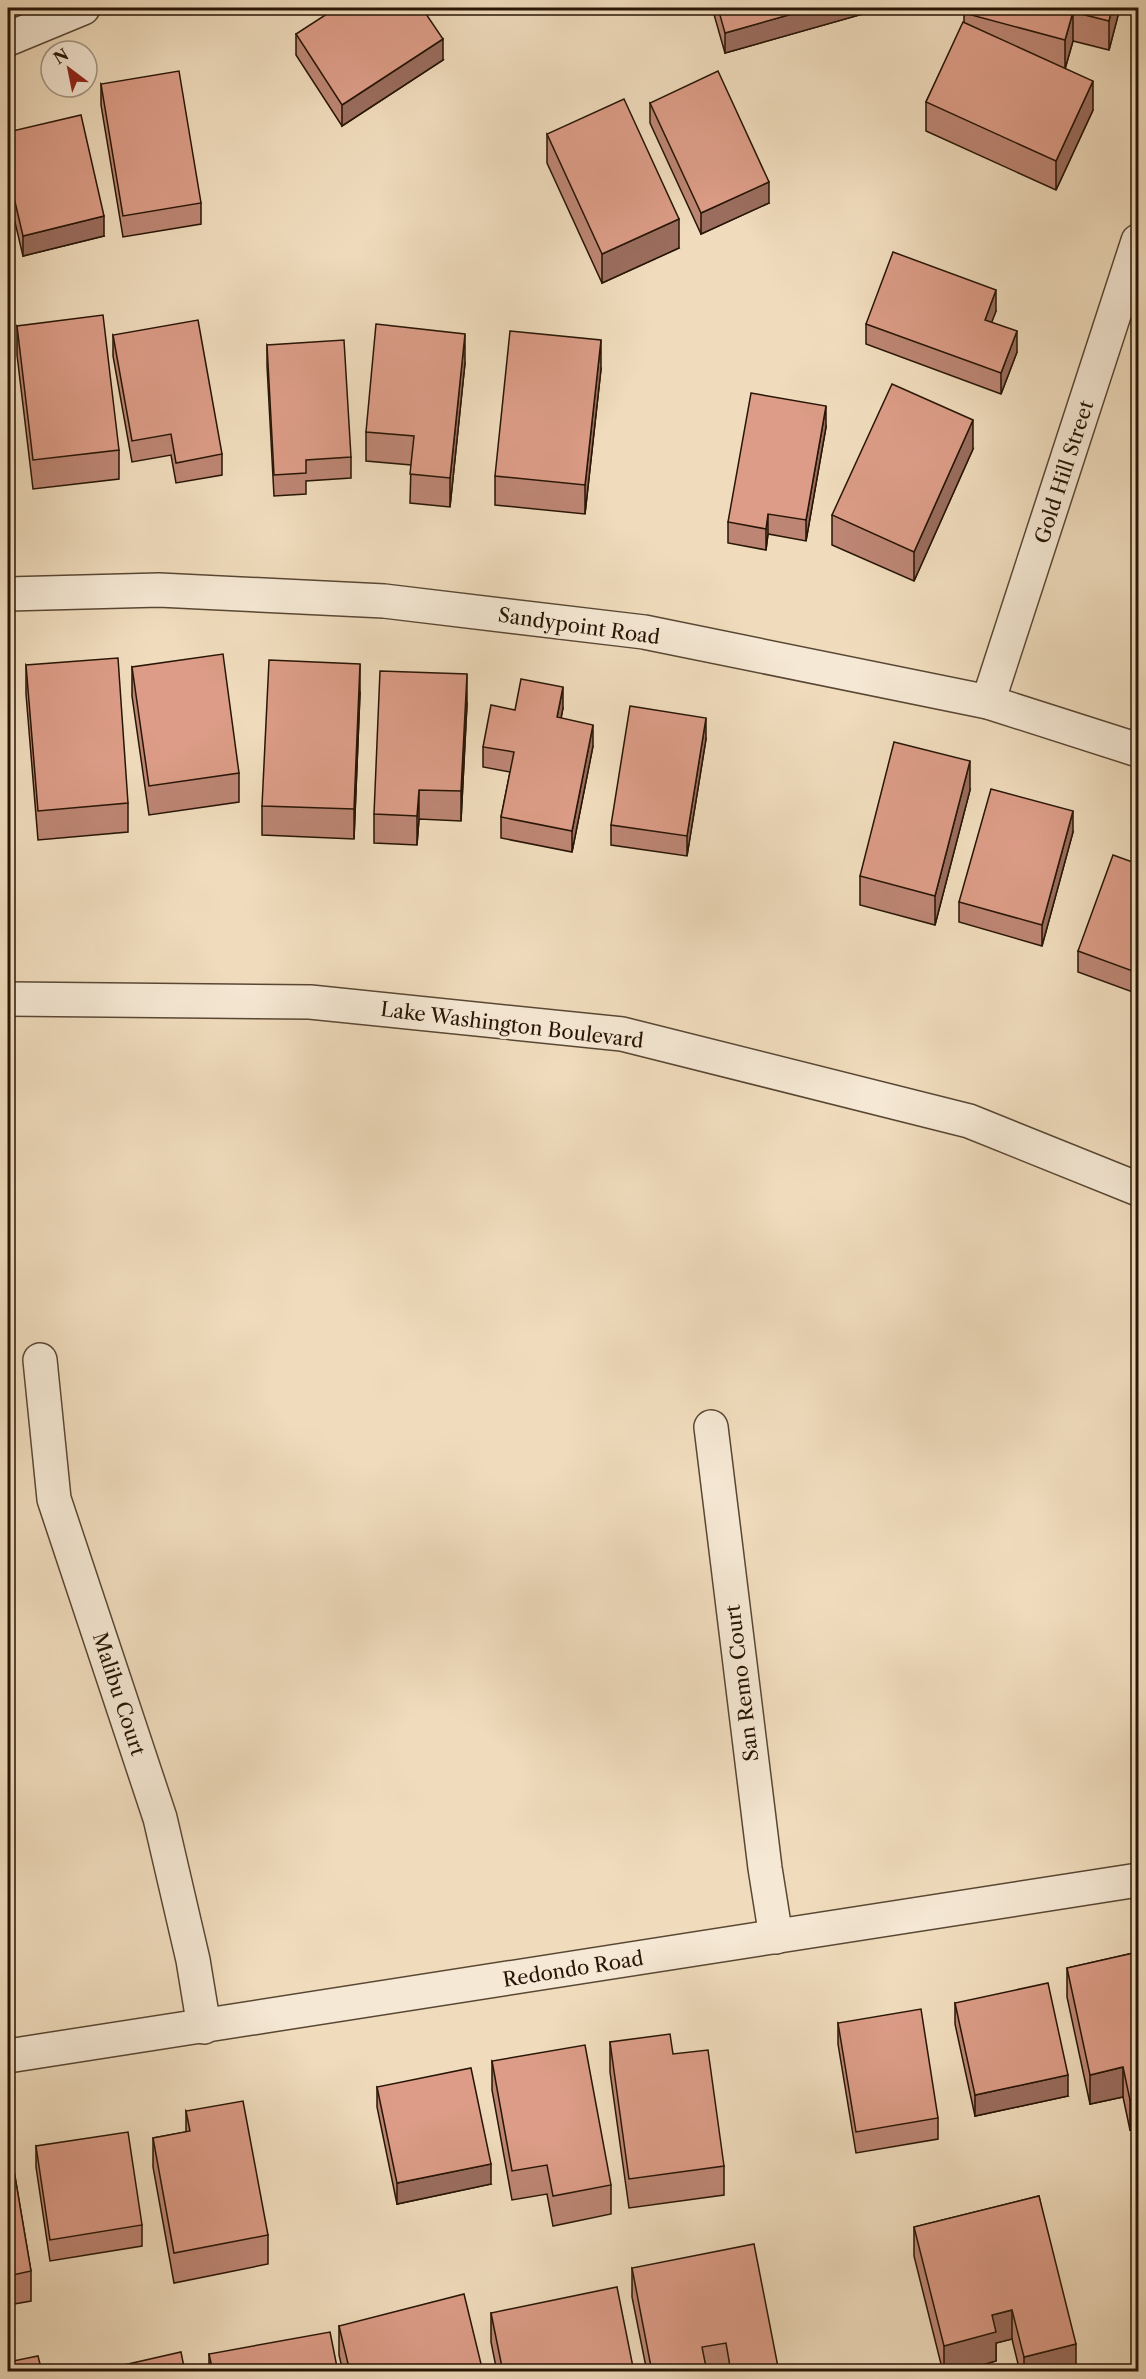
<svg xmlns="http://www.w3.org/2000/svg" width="1146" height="2379" font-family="'Libre Caslon Text',serif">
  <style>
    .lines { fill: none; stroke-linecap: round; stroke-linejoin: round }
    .minor-casing { stroke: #594733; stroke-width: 36 }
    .tertiary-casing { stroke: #594733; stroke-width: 36 }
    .minor { stroke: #f5e8d4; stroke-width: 33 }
    .tertiary { stroke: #f5e8d4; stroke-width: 33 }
    .wall { fill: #bd8674; stroke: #271505; stroke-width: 1.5 }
    .shaded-wall { fill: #9a6d5e; stroke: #271505; stroke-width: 1.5 }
    .building { fill: #dc9c87; stroke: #271505; stroke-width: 1.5 }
    .labels { text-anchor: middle; stroke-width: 6; stroke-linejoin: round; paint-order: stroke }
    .street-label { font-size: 20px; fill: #271505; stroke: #f5e8d4 }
  </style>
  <rect width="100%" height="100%" fill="#f0dcbd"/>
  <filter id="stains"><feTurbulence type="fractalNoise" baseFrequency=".00333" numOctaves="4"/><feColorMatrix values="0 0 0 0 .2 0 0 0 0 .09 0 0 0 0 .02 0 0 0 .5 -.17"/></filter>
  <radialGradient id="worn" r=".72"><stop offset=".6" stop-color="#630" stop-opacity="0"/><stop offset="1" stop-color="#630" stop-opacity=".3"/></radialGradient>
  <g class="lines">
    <defs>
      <g id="minor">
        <polyline points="8,39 83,8"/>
        <polyline points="8,594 159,590 384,601 644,632 988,702 1138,750"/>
        <polyline points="988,702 1138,241"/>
        <polyline points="40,1360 54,1499 160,1818 193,1960 204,2027"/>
        <polyline points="711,1427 765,1868 776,1937"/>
        <polyline points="8,2056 1138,1880"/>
      </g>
      <polyline id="tertiary" points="8,999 310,1002 622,1034 969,1121 1138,1189"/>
    </defs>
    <use href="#minor" class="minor-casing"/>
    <use href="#tertiary" class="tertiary-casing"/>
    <use href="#minor" class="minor"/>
    <use href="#tertiary" class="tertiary"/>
  </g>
  <g class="wall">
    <polygon points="713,8 870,8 870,12 725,53 713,11"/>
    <polygon points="1120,8 1109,50 1073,41 1065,69 1093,110 1056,190 926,131 926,102 964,22 964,13"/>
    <polygon points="296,34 443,60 342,126 296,55"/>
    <polygon points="101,84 201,203 201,224 123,237 101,105"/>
    <polygon points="650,103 769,203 701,234 650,123"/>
    <polygon points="8,132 104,236 23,256 8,193"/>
    <polygon points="547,134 679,248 602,283 547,163"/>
    <polygon points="996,311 991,322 1017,352 1001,394 866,344 866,324"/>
    <polygon points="17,326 119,450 119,479 33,489 17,355"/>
    <polygon points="113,335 222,454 222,475 176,483 171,455 132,462 113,356"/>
    <polygon points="267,345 351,457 351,478 306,481 306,494 274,496 267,366"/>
    <polygon points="465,363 450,507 410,503 411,465 366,461 366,432"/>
    <polygon points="601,369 585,514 495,505 495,476"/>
    <polygon points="826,427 806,541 768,534 766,550 728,543 728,522"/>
    <polygon points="973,449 914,581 832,545 832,515"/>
    <polygon points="1138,553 1138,590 1133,587 1133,567"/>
    <polygon points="26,665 128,803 128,832 38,840 26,694"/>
    <polygon points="132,667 239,773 239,802 149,815 132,696"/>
    <polygon points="360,693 354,839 262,835 262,806"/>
    <polygon points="467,704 461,821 419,819 417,845 374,843 374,814"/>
    <polygon points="563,708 561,718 593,746 572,852 501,838 501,817 510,772 483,767 483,747 515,710"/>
    <polygon points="706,739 687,856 611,845 611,825"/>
    <polygon points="970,790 935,925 860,905 860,876"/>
    <polygon points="1073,832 1042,946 959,922 959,902"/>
    <polygon points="1138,864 1138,994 1078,972 1078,951"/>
    <polygon points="1138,1952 1138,2128 1130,2130 1123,2097 1090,2104 1067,1997 1067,1968"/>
    <polygon points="955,2003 1068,2096 975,2116 955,2024"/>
    <polygon points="838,2023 938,2118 938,2139 856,2153 838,2044"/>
    <polygon points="610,2042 673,2054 724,2166 724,2195 629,2208 610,2072"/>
    <polygon points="492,2061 611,2185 611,2214 553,2226 547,2194 512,2200 492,2090"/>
    <polygon points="377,2087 491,2184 397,2204 377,2107"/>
    <polygon points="186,2111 268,2235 268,2264 174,2283 153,2167 153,2138 186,2132"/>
    <polygon points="8,2135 31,2271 31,2301 8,2305"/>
    <polygon points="36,2146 142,2225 142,2246 50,2261 36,2167"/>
    <polygon points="1039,2196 1076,2372 1020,2372 1012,2339 996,2343 996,2361 958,2372 943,2372 914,2256 914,2227"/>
    <polygon points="632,2268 779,2372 647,2372 632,2297"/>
    <polygon points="491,2313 634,2372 497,2372 491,2342"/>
    <polygon points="339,2326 483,2372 343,2372 339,2355"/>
    <polygon points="209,2354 338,2372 209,2372"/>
  </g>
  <g class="shaded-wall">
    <polygon points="813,8 870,8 870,12 725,53 725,33"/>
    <polygon points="1112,8 1120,8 1109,50 1109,21"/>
    <polygon points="1073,12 1073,41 1065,69 1065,40"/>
    <polygon points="443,39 443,60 342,126 342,105"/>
    <polygon points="1093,81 1093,110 1056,190 1056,161"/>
    <polygon points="769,182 769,203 701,234 701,213"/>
    <polygon points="104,216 104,236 23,256 23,236"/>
    <polygon points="679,219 679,248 602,283 602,254"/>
    <polygon points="996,290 996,311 985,340 985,320"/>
    <polygon points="1017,331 1017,352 1001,394 1001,373"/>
    <polygon points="465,334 465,363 450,507 450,478"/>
    <polygon points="601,340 601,369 585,514 585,485"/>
    <polygon points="826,406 826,427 806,541 806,520"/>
    <polygon points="973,420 973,449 914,581 914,552"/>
    <polygon points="768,514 768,534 766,550 766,529"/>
    <polygon points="360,664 360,693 354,839 354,809"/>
    <polygon points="467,674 467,704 461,821 461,791"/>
    <polygon points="563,687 563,708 557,738 557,717"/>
    <polygon points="706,718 706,739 687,856 687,836"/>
    <polygon points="593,725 593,746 572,852 572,831"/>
    <polygon points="970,761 970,790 935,925 935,896"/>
    <polygon points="419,790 419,819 417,845 417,816"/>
    <polygon points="1073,811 1073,832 1042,946 1042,925"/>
    <polygon points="1123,2067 1123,2097 1090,2104 1090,2075"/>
    <polygon points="1068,2075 1068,2096 975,2116 975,2095"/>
    <polygon points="1138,2099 1138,2128 1130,2130 1130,2100"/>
    <polygon points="491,2164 491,2184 397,2204 397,2183"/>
    <polygon points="1012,2310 1012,2339 996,2343 996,2361 958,2372 944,2372 944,2346 992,2315"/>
    <polygon points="1076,2344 1076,2372 1024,2372 1024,2357"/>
  </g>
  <g class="building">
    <polygon points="336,8 422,8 443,39 342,105 296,34"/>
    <polygon points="718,8 813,8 725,33"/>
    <polygon points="965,8 1112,8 1109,21 1073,12 1065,40 964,13"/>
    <polygon points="963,22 1093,81 1056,161 926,102"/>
    <polygon points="179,71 201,203 123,216 101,84"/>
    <polygon points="718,71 769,182 701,213 650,103"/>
    <polygon points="624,99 679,219 602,254 547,134"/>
    <polygon points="81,115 104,216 23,236 8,172 8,132"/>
    <polygon points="893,252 996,290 985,320 1017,331 1001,373 866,324"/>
    <polygon points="103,315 119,450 33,460 17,326"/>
    <polygon points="198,320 222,454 176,463 171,434 132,441 113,335"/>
    <polygon points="376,324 465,334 450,478 410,474 414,436 366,432"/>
    <polygon points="510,331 601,340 585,485 495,476"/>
    <polygon points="344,340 351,457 306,460 306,473 274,475 267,345"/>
    <polygon points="892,384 973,420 914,552 832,515"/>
    <polygon points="751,393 826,406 806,520 768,514 766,529 728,522"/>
    <polygon points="1138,553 1138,569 1133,567"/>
    <polygon points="223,654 239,773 149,786 132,667"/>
    <polygon points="118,658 128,803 38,811 26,665"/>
    <polygon points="269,660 360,664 354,809 262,806"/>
    <polygon points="380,671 467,674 461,791 419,790 417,816 374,814"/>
    <polygon points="521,679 563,687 557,717 593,725 572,831 501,817 514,752 483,747 491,705 515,710"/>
    <polygon points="630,706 706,718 687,836 611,825"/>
    <polygon points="894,742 970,761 935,896 860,876"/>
    <polygon points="991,789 1073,811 1042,925 959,902"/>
    <polygon points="1113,855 1138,864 1138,973 1078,951"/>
    <polygon points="1138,1952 1138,2099 1130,2100 1123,2067 1090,2075 1067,1968"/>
    <polygon points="1048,1983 1068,2075 975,2095 955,2003"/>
    <polygon points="921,2009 938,2118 856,2132 838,2023"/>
    <polygon points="670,2034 673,2054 708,2050 724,2166 629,2179 610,2042"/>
    <polygon points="585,2045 611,2185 553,2196 547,2165 512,2171 492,2061"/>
    <polygon points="471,2068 491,2164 397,2183 377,2087"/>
    <polygon points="243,2101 268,2235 174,2253 153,2138 190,2131 186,2111"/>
    <polygon points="128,2132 142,2225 50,2240 36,2146"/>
    <polygon points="8,2135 31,2271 8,2276"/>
    <polygon points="1039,2196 1076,2344 1024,2357 1012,2310 992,2315 996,2332 944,2346 914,2227"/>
    <polygon points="754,2244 779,2372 731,2372 726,2343 702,2347 707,2372 652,2372 632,2268"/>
    <polygon points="617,2287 634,2372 503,2372 491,2313"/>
    <polygon points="464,2294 483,2372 350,2372 339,2326"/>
    <polygon points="330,2332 338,2372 213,2372 209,2354"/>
    <polygon points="181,2352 185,2372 93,2372"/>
    <polygon points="38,2356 42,2372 8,2372 8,2362"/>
  </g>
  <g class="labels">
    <g class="street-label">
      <text transform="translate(1064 472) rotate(-72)" y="7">Gold Hill Street</text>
      <text transform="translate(579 626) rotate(8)" y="7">Sandypoint Road</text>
      <text transform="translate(512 1025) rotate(7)" y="7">Lake Washington Boulevard</text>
      <text transform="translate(742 1683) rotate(-97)" y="7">San Remo Court</text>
      <text transform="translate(119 1694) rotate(72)" y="7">Malibu Court</text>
      <text transform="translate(573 1969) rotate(-9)" y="7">Redondo Road</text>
    </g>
  </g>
  <rect width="1146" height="2379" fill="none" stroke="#f0dcbd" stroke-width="30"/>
  <rect x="9" y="9" width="1128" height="2361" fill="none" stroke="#271505" stroke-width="3"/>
  <rect x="15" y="15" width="1116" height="2349" fill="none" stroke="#271505" stroke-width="1.5"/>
  <g transform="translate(69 69) rotate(328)"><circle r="28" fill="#f5e8d4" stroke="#a39481" stroke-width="1.5"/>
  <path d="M0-4.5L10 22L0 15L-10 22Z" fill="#8f2418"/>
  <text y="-9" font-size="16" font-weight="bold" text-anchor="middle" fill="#271505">N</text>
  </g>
  <rect width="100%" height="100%" filter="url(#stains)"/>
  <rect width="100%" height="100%" fill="url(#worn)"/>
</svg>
